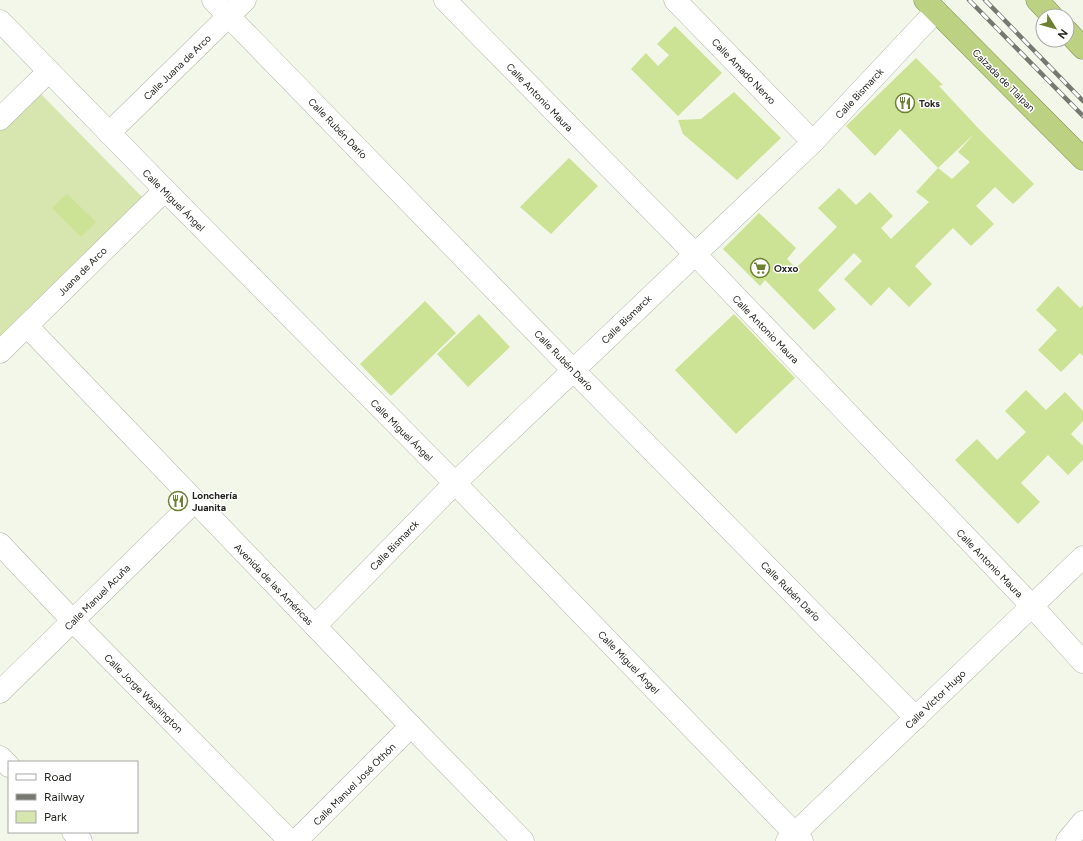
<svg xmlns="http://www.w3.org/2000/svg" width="1083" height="841" font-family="Figtree,sans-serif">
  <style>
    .green { fill: #d6e6ae }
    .building { fill: #cce294 }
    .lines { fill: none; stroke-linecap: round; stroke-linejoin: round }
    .minor-casing { stroke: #b4b8ab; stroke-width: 23 }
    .tertiary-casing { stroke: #b4b8ab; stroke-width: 23 }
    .trunk-casing { stroke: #7d8e4c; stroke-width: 23 }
    .minor { stroke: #fff; stroke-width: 22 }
    .tertiary { stroke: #fff; stroke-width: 22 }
    .trunk { stroke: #bcd282; stroke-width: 22 }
    .rail-casing { stroke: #777971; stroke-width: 4.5 }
    .rail { stroke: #fff; stroke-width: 3; stroke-dasharray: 9; stroke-linecap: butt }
    .labels { text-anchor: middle; stroke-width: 3; stroke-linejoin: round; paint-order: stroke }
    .street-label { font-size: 10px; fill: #252621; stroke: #fff }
    .poi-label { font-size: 10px; font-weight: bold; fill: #252621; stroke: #fff; text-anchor: start }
  </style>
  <rect width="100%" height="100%" fill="#f3f7e9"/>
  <polygon class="green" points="35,88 143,198 0,338 0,124"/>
  <g class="building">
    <polygon points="675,26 722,73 678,116 631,69 646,53 658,66 669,55 657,44"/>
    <polygon points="916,58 943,85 939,86 979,129 1034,184 1013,204 995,187 976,206 994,224 971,246 953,228 915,266 932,284 909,307 889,287 871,306 844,279 862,261 854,253 818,290 836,309 814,330 765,280 760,286 723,249 759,213 796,248 787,259 796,268 837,227 818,208 839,188 856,205 870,192 893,216 881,228 891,239 929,202 916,192 938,168 952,179 970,162 958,152 974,134 938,168 900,129 875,156 846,126"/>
    <polygon points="734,92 781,138 737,180 683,134 678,120 701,119"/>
    <polygon points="569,158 598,186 551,234 520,207"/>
    <polygon points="67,194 96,222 81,237 52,208"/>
    <polygon points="1058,286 1080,308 1083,305 1083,356 1080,353 1061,372 1038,350 1057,330 1036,310"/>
    <polygon points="425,301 456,333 391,396 360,364"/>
    <polygon points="479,314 510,347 468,387 437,354"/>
    <polygon points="734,314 795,378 736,434 675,370"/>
    <polygon points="1026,390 1046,410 1065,392 1083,411 1083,421 1071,434 1083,446 1083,460 1068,475 1048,455 1021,483 1040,502 1018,524 955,460 977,439 997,460 1026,432 1005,411"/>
  </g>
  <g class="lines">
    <defs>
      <g id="minor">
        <polyline points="213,0 573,370 916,718"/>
        <polyline points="445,0 695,254 1032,606 1083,662"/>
        <polyline points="675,0 813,142"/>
        <polyline points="0,21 165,190 455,483 802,841"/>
        <polyline points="0,119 49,71"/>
        <polyline points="109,133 245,0"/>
        <polyline points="27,326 411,726 523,841"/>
        <polyline points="0,352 165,190"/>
        <polyline points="0,544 73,621 290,841"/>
        <polyline points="315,626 455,483 813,142 936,11"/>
        <polyline points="0,692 195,501"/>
        <polyline points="0,757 9,766"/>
        <polyline points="73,832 81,841"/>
        <polyline points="296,841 411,726"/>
        <polyline points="787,841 1083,557"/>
      </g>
      <polyline id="tertiary" points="1067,841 1083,822"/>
      <g id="trunk">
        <polyline points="925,0 1083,159"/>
        <polyline points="1037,0 1052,16"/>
        <polyline points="1067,31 1083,48"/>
      </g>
    </defs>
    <use href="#minor" class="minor-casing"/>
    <use href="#tertiary" class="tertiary-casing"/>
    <use href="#trunk" class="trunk-casing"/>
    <use href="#minor" class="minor"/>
    <use href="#tertiary" class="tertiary"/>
    <use href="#trunk" class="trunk"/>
    <defs>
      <g id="rail">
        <polyline points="969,0 1083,116"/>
        <polyline points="985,0 1083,101"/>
      </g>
    </defs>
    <use href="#rail" class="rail-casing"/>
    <use href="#rail" class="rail"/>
  </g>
  <defs>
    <symbol id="restaurant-ring" viewBox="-11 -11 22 22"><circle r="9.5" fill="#fff" stroke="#6e8132" stroke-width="1.5"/><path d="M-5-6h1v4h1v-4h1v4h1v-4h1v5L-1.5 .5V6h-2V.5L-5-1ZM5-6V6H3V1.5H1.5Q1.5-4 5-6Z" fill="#6e8132"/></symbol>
    <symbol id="supermarket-ring" viewBox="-11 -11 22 22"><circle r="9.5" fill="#fff" stroke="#6e8132" stroke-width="1.5"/><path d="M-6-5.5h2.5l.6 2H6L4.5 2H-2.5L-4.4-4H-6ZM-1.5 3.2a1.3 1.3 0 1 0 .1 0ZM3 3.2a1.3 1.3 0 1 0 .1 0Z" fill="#6e8132"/></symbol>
  </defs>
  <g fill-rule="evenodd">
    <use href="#restaurant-ring" x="894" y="92" width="22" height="22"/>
    <use href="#supermarket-ring" x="749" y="257" width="22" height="22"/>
    <use href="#restaurant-ring" x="167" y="490" width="22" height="22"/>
  </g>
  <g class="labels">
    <g class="street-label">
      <text transform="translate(177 67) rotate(-44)" y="4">Calle Juana de Arco</text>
      <text transform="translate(744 71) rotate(46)" y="4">Calle Amado Nervo</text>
      <text transform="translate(1004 80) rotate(45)" y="4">Calzada de Tlalpan</text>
      <text transform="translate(859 93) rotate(-47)" y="4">Calle Bismarck</text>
      <text transform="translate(540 97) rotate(46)" y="4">Calle Antonio Maura</text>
      <text transform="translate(338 128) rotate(46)" y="4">Calle Rubén Darío</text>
      <text transform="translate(174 200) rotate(45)" y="4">Calle Miguel Ángel</text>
      <text transform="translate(82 271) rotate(-45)" y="4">Juana de Arco</text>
      <text transform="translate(626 319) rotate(-44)" y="4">Calle Bismarck</text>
      <text transform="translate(766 329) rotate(46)" y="4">Calle Antonio Maura</text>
      <text transform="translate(564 360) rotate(46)" y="4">Calle Rubén Darío</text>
      <text transform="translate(402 430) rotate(45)" y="4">Calle Miguel Ángel</text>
      <text transform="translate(394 545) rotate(-46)" y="4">Calle Bismarck</text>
      <text transform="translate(990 563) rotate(46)" y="4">Calle Antonio Maura</text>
      <text transform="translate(274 584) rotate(46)" y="4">Avenida de las Américas</text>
      <text transform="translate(791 591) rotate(45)" y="4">Calle Rubén Darío</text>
      <text transform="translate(97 597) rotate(-45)" y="4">Calle Manuel Acuña</text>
      <text transform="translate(629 662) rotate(46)" y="4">Calle Miguel Ángel</text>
      <text transform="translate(144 693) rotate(45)" y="4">Calle Jorge Washington</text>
      <text transform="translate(935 699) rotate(-44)" y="4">Calle Víctor Hugo</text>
      <text transform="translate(354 784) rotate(-45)" y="4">Calle Manuel José Othón</text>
    </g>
    <g class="poi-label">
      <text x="919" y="107">Toks</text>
      <text x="774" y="272">Oxxo</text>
      <text x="192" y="499">Lonchería<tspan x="192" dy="12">Juanita</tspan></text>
    </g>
  </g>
  <rect x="8" y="761" width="130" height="72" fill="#ffffff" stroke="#a8a8a6"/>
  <rect x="16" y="774" width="20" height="6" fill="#ffffff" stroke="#a8a8a6"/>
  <text x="44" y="781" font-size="12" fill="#252621">Road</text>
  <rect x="16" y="794" width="20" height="6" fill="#777971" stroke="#a8a8a6"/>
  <text x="44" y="801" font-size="12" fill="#252621">Railway</text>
  <rect x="16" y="811" width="20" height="12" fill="#d6e6ae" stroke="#a8a8a6"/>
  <text x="44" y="821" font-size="12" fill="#252621">Park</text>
  <g transform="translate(1055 28) rotate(127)"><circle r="19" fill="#ffffff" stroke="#a8a8a6"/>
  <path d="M0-3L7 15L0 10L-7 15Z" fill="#6e8132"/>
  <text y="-6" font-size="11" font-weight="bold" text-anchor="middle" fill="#252621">N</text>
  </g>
</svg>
